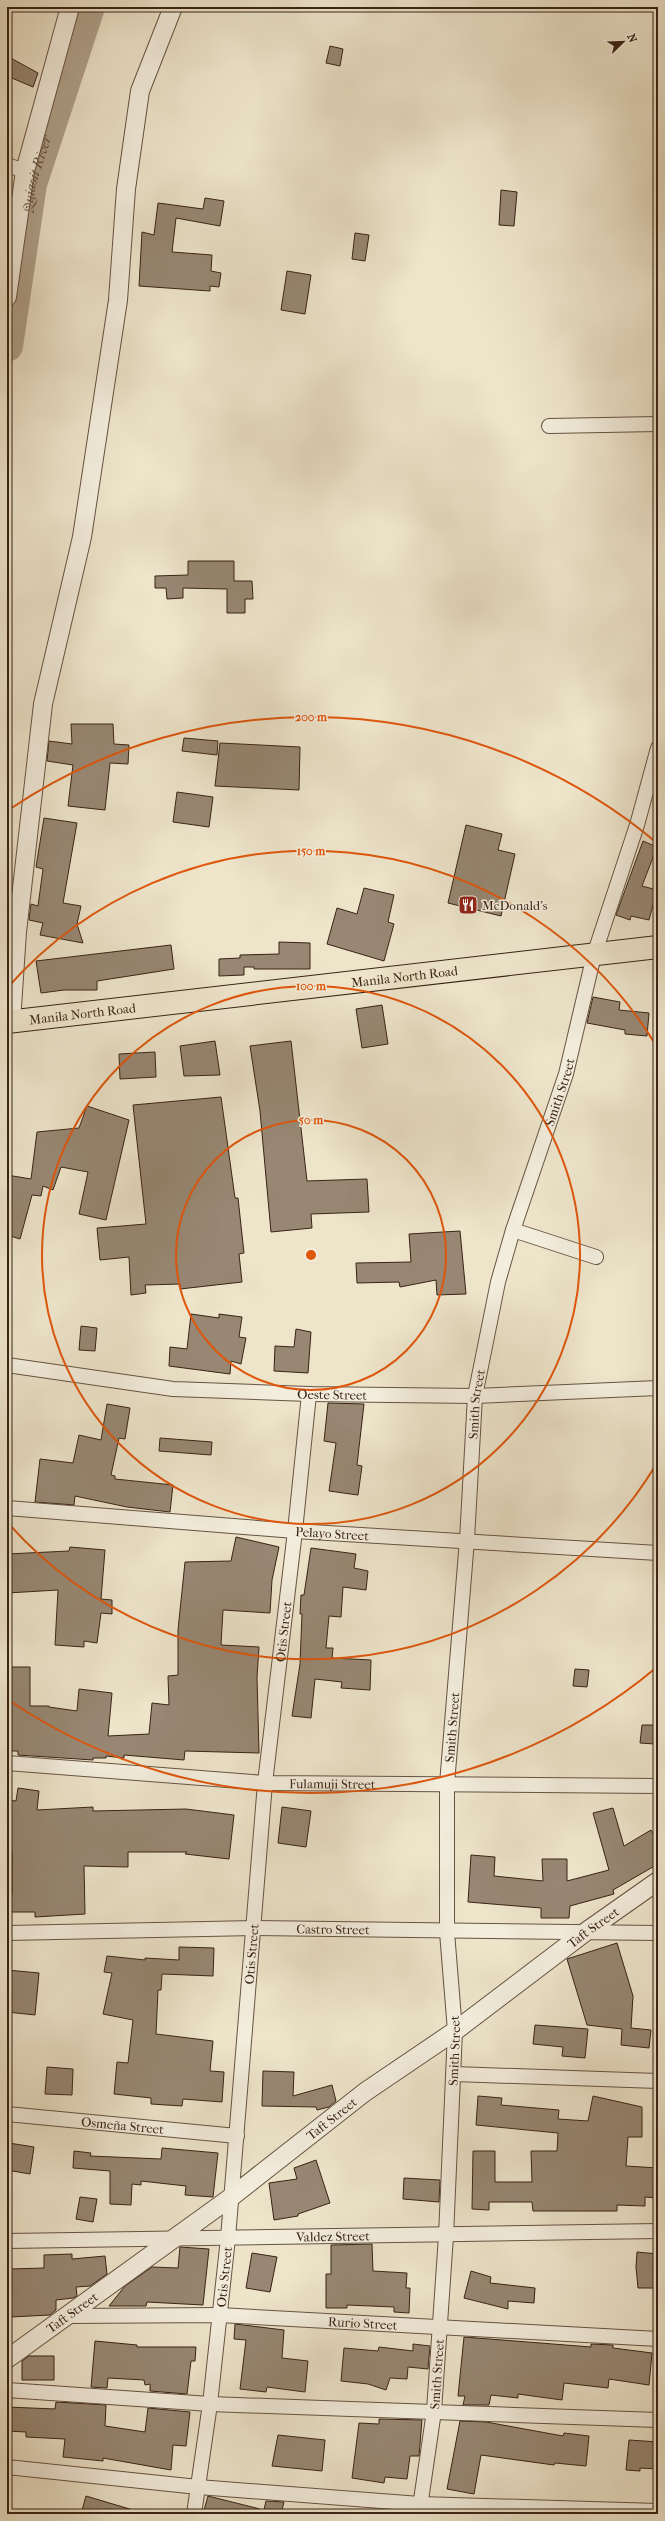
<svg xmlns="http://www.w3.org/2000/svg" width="665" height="2521" font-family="'IM FELL French Canon',serif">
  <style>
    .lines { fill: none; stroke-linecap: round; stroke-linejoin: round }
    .river { stroke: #b0a28c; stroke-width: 32 }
    .building { fill: #978773; stroke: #392315 }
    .minor-casing { stroke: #665342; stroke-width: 16 }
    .tertiary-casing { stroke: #665342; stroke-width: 20 }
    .trunk-casing { stroke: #392315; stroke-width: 24 }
    .minor { stroke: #f3eddd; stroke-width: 14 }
    .tertiary { stroke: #f3eddd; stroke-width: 18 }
    .trunk { stroke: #ede4ca; stroke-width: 22 }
    .ring { fill: none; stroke: #df560c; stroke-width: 2 }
    .labels { text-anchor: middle; stroke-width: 3; stroke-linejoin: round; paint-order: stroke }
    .poi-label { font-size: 13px; fill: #392315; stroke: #f3eddd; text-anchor: start }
    .street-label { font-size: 13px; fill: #392315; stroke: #f3eddd }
    .water-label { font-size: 14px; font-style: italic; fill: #634f3f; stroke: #f3eddd }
    .centre { fill: #df560c; stroke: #f3eddd; stroke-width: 2 }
    .ring-label { font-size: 12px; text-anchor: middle; font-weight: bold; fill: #df560c; stroke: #f3eddd; stroke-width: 3; stroke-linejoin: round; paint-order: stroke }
  </style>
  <rect width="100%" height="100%" fill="#ede4ca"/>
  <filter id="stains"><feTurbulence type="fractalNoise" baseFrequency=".005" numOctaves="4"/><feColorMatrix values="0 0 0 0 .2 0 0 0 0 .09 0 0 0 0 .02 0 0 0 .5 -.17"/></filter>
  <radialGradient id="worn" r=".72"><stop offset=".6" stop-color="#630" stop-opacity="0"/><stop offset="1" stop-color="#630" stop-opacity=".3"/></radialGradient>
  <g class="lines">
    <path class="river" id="s1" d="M7,346L31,184L89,7"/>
  </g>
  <g class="building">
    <polygon points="330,46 343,49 340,66 326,63"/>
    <polygon points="7,56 38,73 33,87 7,76"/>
    <polygon points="501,190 517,192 514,226 499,225"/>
    <polygon points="205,198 224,201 220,226 176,218 172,252 212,255 211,271 221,273 219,287 210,286 210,291 139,286 142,232 154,235 158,203 203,209"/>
    <polygon points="355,233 369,235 365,261 352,259"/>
    <polygon points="287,271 311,275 305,314 281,310"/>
    <polygon points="188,561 234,561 234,581 252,581 253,599 245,599 245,613 227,613 227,589 183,588 183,598 167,599 166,588 155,588 155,576 188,575"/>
    <polygon points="71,724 113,724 114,744 129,745 128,764 110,763 105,810 68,806 73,765 47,761 49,741 72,744"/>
    <polygon points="184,738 218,741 217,755 182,751"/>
    <polygon points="220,743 300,747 299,790 215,786"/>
    <polygon points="177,792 213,797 209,827 173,822"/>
    <polygon points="44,818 77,823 63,903 81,906 77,924 83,943 40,935 43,923 29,920 31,904 38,906 43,869 36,867"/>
    <polygon points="466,825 502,834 498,850 515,854 501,916 448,903"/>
    <polygon points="643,841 657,847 642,886 657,890 649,920 631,916 630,920 616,915"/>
    <polygon points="364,888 394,895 388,922 394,924 384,961 327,944 337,908 357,914"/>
    <polygon points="279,942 310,943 310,969 254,969 254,967 244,967 244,975 219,976 219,959 240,958 240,955 279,954"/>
    <polygon points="171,945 174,969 97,981 97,990 64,990 41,993 36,961"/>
    <polygon points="593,997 620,1002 619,1010 649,1013 647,1036 625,1034 625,1030 587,1023"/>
    <polygon points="382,1005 388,1044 362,1048 356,1009"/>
    <polygon points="215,1041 220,1075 184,1076 180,1046"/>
    <polygon points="291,1041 307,1181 367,1179 369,1212 311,1214 312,1228 271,1232 260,1111 250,1046"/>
    <polygon points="155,1052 156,1077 120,1079 119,1054"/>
    <polygon points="221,1097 235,1198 238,1198 244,1253 239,1254 242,1282 180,1289 180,1284 145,1285 146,1293 131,1295 129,1257 100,1260 97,1228 146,1224 133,1105"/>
    <polygon points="87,1106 129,1120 106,1220 79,1214 88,1172 61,1167 53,1190 43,1186 41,1196 32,1195 20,1239 7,1235 7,1175 31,1179 37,1132 79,1128"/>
    <polygon points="460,1231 466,1294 437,1295 436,1280 400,1287 399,1282 357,1283 356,1263 411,1262 409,1234"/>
    <polygon points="191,1314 219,1318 219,1314 242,1317 239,1337 246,1338 241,1364 231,1361 230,1374 169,1366 170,1347 187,1349"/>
    <polygon points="81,1326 97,1328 95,1351 79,1350"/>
    <polygon points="296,1329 311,1332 308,1373 274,1371 275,1346 294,1347"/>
    <polygon points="328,1403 364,1404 357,1465 362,1466 358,1495 329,1491 336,1443 324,1441"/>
    <polygon points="107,1404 130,1408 125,1439 119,1438 111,1475 115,1476 115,1479 173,1485 170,1512 127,1507 75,1496 74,1505 35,1502 40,1459 73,1463 79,1435 101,1440"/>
    <polygon points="160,1438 212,1442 211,1455 159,1451"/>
    <polygon points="236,1537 279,1547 272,1580 270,1613 223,1610 221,1645 259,1647 257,1677 259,1753 185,1751 184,1760 124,1755 124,1758 106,1756 106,1758 93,1758 93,1760 18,1755 18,1751 7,1751 7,1667 30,1667 30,1706 49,1706 49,1707 77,1711 79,1689 112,1693 108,1736 149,1734 152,1703 169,1705 168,1676 178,1675 178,1630 185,1562 231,1561"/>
    <polygon points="70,1547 105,1550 101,1599 112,1600 112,1614 101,1613 97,1643 84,1641 84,1647 55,1645 58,1590 7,1593 7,1554 69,1551"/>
    <polygon points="311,1548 356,1554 354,1568 368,1571 366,1590 343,1587 341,1617 329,1616 326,1648 333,1648 332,1658 371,1660 370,1690 341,1688 342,1682 315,1679 311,1718 292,1716 300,1664 302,1614 300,1614 301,1595 304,1595"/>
    <polygon points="575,1669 589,1670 587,1687 573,1686"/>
    <polygon points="642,1725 656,1725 655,1744 640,1743"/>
    <polygon points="18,1788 39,1791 37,1810 93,1807 93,1811 186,1809 234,1815 229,1859 185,1854 187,1852 128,1852 128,1867 84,1866 85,1914 35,1917 35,1912 7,1912 7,1894 12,1894 12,1851 7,1851 7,1800 16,1801"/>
    <polygon points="282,1807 311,1811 306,1847 278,1843"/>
    <polygon points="613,1808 624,1846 651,1830 658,1841 658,1864 613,1890 614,1894 570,1906 569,1918 541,1918 541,1908 468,1902 471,1855 495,1857 494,1876 543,1881 542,1859 567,1859 567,1881 609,1870 593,1813"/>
    <polygon points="617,1943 633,1996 631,2028 651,2030 649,2048 621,2045 622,2029 587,2025 567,1959"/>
    <polygon points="179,1947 214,1948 213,1976 162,1974 161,1990 158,1990 156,2034 213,2041 210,2071 224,2072 222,2102 183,2099 182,2106 151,2104 151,2098 114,2094 117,2062 128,2063 133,2020 103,2014 112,1973 104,1972 107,1956 145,1960 145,1958 179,1960"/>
    <polygon points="7,1970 39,1973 35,2015 7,2012"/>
    <polygon points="535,2025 588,2029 585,2058 562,2056 563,2047 533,2044"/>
    <polygon points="47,2067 73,2069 72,2095 45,2094"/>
    <polygon points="263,2071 294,2072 293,2096 332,2085 336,2101 329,2107 317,2110 316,2107 262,2106"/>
    <polygon points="478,2096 502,2098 501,2105 559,2110 558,2119 588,2121 593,2096 642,2107 642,2137 628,2137 626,2166 658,2168 658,2198 645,2197 645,2206 617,2205 617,2211 533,2211 532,2202 489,2202 489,2210 472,2209 473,2151 495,2151 495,2182 532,2182 531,2151 557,2151 558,2133 476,2125"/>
    <polygon points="9,2143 34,2147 30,2174 7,2170"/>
    <polygon points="162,2148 218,2153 213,2197 185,2195 186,2186 141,2181 141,2185 132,2184 131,2205 110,2204 110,2171 73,2168 74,2151 91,2153 90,2156 161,2159"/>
    <polygon points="316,2160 330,2203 298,2214 298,2216 274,2220 269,2183 297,2179 294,2168"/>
    <polygon points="404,2178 440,2180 439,2202 403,2199"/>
    <polygon points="80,2197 97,2199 93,2222 76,2219"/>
    <polygon points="372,2244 373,2271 407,2273 406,2288 410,2288 409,2313 394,2312 394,2307 347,2305 347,2308 326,2308 326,2274 331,2274 331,2245"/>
    <polygon points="180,2247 209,2249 203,2305 147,2302 146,2306 109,2306 125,2286 152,2267 178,2268"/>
    <polygon points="637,2252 658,2254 657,2288 638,2288 636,2267"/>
    <polygon points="252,2253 277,2257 270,2292 246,2288"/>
    <polygon points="72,2254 72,2259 105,2256 107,2274 90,2286 76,2287 77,2296 73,2298 56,2300 56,2310 50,2315 10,2317 9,2269 44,2268 44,2255"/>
    <polygon points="471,2271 491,2277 490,2283 535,2288 534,2303 508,2301 508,2309 464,2298"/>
    <polygon points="235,2324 284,2330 282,2358 308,2361 305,2392 267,2387 266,2392 240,2389 246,2340 234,2339"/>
    <polygon points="464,2337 591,2347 591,2344 613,2345 613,2348 652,2353 649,2385 609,2379 608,2388 564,2383 562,2400 518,2394 518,2398 491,2395 489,2405 463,2405 465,2396 458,2396"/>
    <polygon points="95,2341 137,2345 137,2347 196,2347 195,2361 191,2361 187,2394 150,2391 150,2384 145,2385 144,2380 108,2378 107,2388 91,2387"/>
    <polygon points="413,2344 430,2346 428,2369 408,2367 407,2379 390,2378 386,2390 368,2384 341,2381 344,2348 378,2351 379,2347 413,2351"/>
    <polygon points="29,2356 54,2356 54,2380 22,2380 22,2361"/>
    <polygon points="56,2402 106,2405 105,2426 145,2432 148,2408 190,2412 186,2446 173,2445 171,2470 103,2458 103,2461 63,2457 65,2439 26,2437 26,2432 7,2431 7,2407 55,2409"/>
    <polygon points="379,2419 422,2420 419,2456 410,2456 407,2479 385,2477 384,2483 352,2478 359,2423 379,2424"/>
    <polygon points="460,2421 486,2422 563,2436 564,2433 589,2436 586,2466 555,2463 554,2465 481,2455 474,2494 447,2489"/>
    <polygon points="278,2435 325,2440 322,2471 272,2466"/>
    <polygon points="629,2440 658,2442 658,2469 640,2468 640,2471 626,2470"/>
    <polygon points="86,2496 133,2510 133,2514 81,2514"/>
    <polygon points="208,2496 260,2509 260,2514 203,2514"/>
    <polygon points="266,2501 284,2502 281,2514 263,2514"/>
  </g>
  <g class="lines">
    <defs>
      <g id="minor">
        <polyline points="7,165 25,171"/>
        <polyline points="549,426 658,424"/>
        <polyline points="513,1230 596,1257"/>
        <path id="s2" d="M7,1365L173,1389L309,1394L475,1396L658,1388"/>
        <path id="s3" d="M7,1508L295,1531L658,1553"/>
        <path id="s4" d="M7,1763L265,1783L658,1786"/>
        <path id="s5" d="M7,1933L255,1928L658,1933"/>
        <polyline points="454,2074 658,2081"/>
        <path id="s6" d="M7,2114L237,2136"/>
        <path id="s7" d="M7,2241L658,2231"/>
        <path id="s8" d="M68,2316L219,2315L658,2339"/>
        <polyline points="7,2390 210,2404 658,2420"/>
        <polyline points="7,2467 198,2487 420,2504 658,2511"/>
        <path id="s9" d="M194,2514L210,2404L228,2238L265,1783L295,1531L309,1394"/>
        <path id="s10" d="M419,2514L434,2411L446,2236L455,2031L447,1932V1784L467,1540L475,1396L498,1282L513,1230L566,1074L594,955L637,825L658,748"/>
      </g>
      <g id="tertiary">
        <polyline points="7,297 25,171 70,7"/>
        <polyline points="11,1022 17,932 43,704 82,537 118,300 126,189 140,91 173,7"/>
        <path id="s11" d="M7,2359L230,2198L365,2092L455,2031L584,1933L658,1881"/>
      </g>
      <g id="trunk">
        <path id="s12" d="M7,1022L658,947"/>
      </g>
    </defs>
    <use href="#minor" class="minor-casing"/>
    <use href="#tertiary" class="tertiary-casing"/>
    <use href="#trunk" class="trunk-casing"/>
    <use href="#minor" class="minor"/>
    <use href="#tertiary" class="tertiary"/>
    <use href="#trunk" class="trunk"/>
  </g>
  <g class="ring">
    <circle cx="311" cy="1255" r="135"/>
    <circle cx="311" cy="1255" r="269"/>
    <path d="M657 1463A404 404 0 0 1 8 1523M8 987A404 404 0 0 1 657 1047"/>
    <path d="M657 1667A538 538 0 0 1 10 1701M10 809A538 538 0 0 1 657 843"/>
  </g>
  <defs>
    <symbol id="restaurant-square" viewBox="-11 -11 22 22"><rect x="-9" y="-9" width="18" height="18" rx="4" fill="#8f2418" stroke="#f3eddd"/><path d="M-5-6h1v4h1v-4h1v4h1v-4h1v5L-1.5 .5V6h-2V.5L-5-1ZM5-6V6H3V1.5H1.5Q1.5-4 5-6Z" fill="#fff"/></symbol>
  </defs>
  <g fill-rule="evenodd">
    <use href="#restaurant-square" x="457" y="894" width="22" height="22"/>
  </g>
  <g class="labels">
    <g class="poi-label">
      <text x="482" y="910">McDonald's</text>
    </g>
    <g class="street-label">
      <text dy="5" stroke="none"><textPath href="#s12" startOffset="400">Manila North Road</textPath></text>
      <text dy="5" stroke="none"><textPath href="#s12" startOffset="76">Manila North Road</textPath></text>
      <text dy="5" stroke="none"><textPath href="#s10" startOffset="1437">Smith Street</textPath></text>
      <text dy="5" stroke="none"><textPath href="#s2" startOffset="327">Oeste Street</textPath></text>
      <text dy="5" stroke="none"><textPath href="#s10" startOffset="1113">Smith Street</textPath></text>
      <text dy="5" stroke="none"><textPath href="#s3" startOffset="326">Pelayo Street</textPath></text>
      <text dy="5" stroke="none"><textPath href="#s9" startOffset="887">Otis Street</textPath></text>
      <text dy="5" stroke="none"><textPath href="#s10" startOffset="789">Smith Street</textPath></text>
      <text dy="5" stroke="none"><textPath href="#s4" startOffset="326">Fulamuji Street</textPath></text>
      <text dy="5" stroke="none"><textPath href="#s11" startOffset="728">Taft Street</textPath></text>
      <text dy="5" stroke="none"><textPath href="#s5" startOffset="326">Castro Street</textPath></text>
      <text dy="5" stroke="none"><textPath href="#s9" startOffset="563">Otis Street</textPath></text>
      <text dy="5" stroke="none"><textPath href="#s10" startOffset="465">Smith Street</textPath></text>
      <text dy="5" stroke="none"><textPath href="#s11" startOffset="404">Taft Street</textPath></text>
      <text dy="5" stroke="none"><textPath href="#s6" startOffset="116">Osmeña Street</textPath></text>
      <text dy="5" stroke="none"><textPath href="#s7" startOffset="326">Valdez Street</textPath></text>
      <text dy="5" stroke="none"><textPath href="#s9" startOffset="239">Otis Street</textPath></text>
      <text dy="5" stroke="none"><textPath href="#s11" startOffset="80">Taft Street</textPath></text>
      <text dy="5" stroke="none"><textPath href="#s8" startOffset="295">Rurio Street</textPath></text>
      <text dy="5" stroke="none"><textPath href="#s10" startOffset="141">Smith Street</textPath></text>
    </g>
    <g class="water-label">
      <text dy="5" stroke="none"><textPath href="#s1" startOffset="175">Quiaoit River</textPath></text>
    </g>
  </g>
  <circle cx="311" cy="1255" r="6" class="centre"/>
  <g class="ring-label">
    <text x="311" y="721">200 m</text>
    <text x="311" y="855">150 m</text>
    <text x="311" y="990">100 m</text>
    <text x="311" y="1124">50 m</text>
  </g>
  <rect width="665" height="2521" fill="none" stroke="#ede4ca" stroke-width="24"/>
  <rect x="8" y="8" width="649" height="2505" fill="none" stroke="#392315" stroke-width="2"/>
  <rect x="12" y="12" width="641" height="2497" fill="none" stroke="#392315"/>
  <g transform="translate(623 42) rotate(67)" stroke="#f3eddd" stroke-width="3" paint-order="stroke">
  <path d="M0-3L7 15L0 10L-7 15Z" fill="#392315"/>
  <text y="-6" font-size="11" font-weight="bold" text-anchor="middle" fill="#392315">N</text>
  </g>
  <rect width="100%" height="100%" filter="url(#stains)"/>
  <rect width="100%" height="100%" fill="url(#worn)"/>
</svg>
